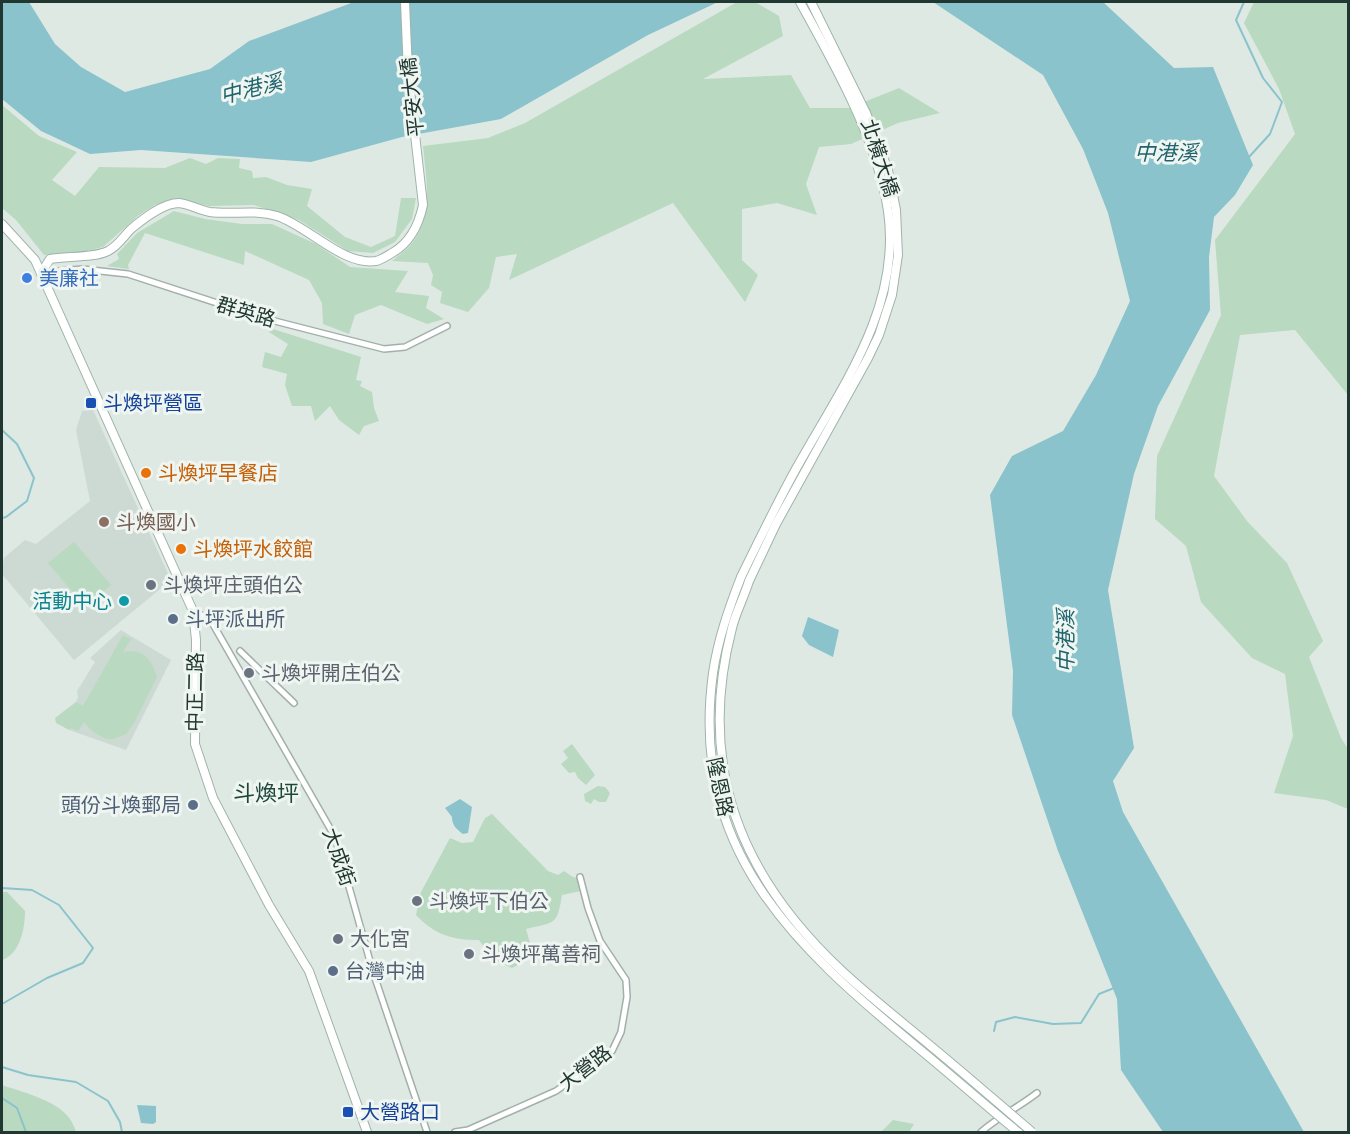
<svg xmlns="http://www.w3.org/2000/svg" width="1350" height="1134" font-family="Raleway,'Noto Sans TC',sans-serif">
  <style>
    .built { fill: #cdd9d3 }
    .green { fill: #b9d9c0 }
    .water { fill: #8ac3cb }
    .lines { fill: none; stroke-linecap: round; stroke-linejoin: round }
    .stream { stroke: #8ac3cb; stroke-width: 2 }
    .street-casing { stroke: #a2b0ab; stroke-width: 8 }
    .secondary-casing { stroke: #9fb4ab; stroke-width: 10 }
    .street { stroke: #fff; stroke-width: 5 }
    .secondary { stroke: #fff; stroke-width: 8 }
    .secondary-bridge-casing { stroke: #9fb4ab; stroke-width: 10; stroke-linecap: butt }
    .secondary-bridge { stroke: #fff; stroke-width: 8 }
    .shop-dot { fill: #3f7fe0; stroke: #eff6f2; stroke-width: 2 }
    .transit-dot { fill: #1a4fb4; stroke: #eff6f2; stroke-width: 2 }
    .food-dot { fill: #e8710a; stroke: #eff6f2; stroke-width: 2 }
    .education-dot { fill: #8d6e63; stroke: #eff6f2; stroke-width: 2 }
    .worship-dot { fill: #6b7280; stroke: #eff6f2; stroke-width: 2 }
    .culture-dot { fill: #0f9aa8; stroke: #eff6f2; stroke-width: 2 }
    .service-dot { fill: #5c6f8a; stroke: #eff6f2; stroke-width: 2 }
    .labels { text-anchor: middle; stroke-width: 6; stroke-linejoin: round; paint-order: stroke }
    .street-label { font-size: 20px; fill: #213731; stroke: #eff6f2 }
    .shop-label { font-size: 20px; fill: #366cbe; stroke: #eff6f2; text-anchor: start }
    .transit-label { font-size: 20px; fill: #164399; stroke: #eff6f2; text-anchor: start }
    .food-label { font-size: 20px; fill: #c56008; stroke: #eff6f2; text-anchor: start }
    .education-label { font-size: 20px; fill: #785e54; stroke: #eff6f2; text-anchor: start }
    .worship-label { font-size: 20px; fill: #5b616d; stroke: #eff6f2; text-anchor: start }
    .culture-label { font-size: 20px; fill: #0d838f; stroke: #eff6f2; text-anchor: end }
    .service-label { font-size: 20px; fill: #4e5e75; stroke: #eff6f2; text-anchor: start }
    .water-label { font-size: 21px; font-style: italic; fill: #21646e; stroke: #eff6f2 }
    .quarter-label { font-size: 22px; fill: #1f483c; stroke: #eff6f2 }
  </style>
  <rect width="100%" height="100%" fill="#dfe9e4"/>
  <g class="built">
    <polygon points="93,410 171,580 74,660 2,574 2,568 4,558 25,540 36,544 90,501 76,430 82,411"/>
    <polygon points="121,630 171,660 126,750 69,730 82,706 76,702 78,697 77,691 95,662 90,658"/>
  </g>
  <g class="green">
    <path d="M737,2H755L779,16L783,36L703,79L791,75L810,108H849L899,88L940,113L898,123L851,144L819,147L806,184L817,215L777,203L742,209V260L758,275L745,302L673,203L509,280L517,254L496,257L489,288L468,312L440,303L442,292L431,285L433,275L428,263L392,261C399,255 408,249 413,242C434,213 426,179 423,146L488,138L525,123Z"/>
    <polygon points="1254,2 1348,2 1348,395 1295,330 1240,335 1214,476 1247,521 1287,563 1323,641 1309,657 1341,738 1348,749 1348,809 1326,800 1274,793 1293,736 1285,674 1252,658 1201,602 1186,546 1155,519 1157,456 1221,315 1215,240 1295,134 1279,89 1244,23"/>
    <polygon points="2,105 39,136 77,152 52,180 75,196 99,167 165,168 190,158 206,164 218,158 240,159 239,168 252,171 253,178 266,177 287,185 312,189 307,206 345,237 371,247 395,236 401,198 416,198 412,219 395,242 373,253 348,251 299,220 254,205 209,206 177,198 155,205 139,215 103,247 83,252 44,255 16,220 2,208"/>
    <polygon points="174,211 205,219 242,224 272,224 316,244 350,267 408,271 395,292 429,296 426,308 444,319 427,324 381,305 355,315 349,334 323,324 322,303 309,280 245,251 244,265 145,233 128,265 129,269 107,266 119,259 117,254 137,233"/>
    <polygon points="270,328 361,357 356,380 362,381 360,386 372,392 374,408 379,421 364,426 359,435 339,420 330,406 315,421 311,406 292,406 285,385 287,374 262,367 265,352 281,357 288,344 269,332"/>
    <polygon points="74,542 111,585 85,607 48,563"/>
    <path d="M123,635L131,639L123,652C142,648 152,659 157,677L134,723L126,734L114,739H106L92,731L84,722L78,731L70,728L69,730L56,723L55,718L76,702L83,706Z"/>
    <polygon points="572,744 595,775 586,785 578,778 575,772 569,773 561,764 568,758 563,751"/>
    <polygon points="598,786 605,787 610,793 606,802 599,802 594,799 591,804 585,801 584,794"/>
    <path d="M492,814L548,871L558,875L564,871L573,877L578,878L581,891L562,895C557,926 555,922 526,929L534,957L512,968L493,960L479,940C452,940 435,935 416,915L421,892L450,838L462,843L473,842L485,818Z"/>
    <path d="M2,892H7L25,911C25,928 20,954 2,960Z"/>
    <path d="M2,1085C27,1094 69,1102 76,1132H2Z"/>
    <polygon points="893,1120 914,1124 909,1132 881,1132"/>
  </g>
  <g class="water">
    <polygon points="2,2 29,2 55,44 81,67 125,92 210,69 249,41 354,2 718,2 648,35 501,119 402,137 311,162 141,150 90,154 41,131 2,99"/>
    <polygon points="933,2 1103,2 1174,68 1213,67 1253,165 1235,195 1214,217 1209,257 1210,310 1158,406 1134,474 1108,590 1134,748 1113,781 1123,812 1304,1132 1163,1132 1121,1070 1117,999 1058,851 1012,715 1013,671 990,495 1012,456 1063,431 1096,375 1130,301 1108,213 1083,149 1043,75"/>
    <polygon points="808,617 839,630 833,657 809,645 802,636"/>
    <path d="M460,799L472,807L468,833L463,834C456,829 452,825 452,817L445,808Z"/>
    <polygon points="137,1105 156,1106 156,1122 153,1124 141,1123"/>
  </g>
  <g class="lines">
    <g class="stream">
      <polyline points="1244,2 1236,20 1263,78 1282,102 1270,134 1249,157"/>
      <polyline points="2,430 17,444 34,478 27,501 6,517 2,518"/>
      <polyline points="2,888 32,890 59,905 93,948 83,963 47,978 2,1004"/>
      <polyline points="994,1031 996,1022 1015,1017 1053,1024 1081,1023 1099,994 1114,988"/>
      <polyline points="2,1067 28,1075 76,1082 108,1101 120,1122 122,1132"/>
      <polyline points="2,1098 17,1108 26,1132"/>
    </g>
    <defs>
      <g id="street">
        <polyline points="41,273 82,269 128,274 263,318 384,349 405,347 447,326"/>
        <polyline points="193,611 210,619 335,837 373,972 427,1132"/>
        <polyline points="240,651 294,703"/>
        <polyline points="455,1132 468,1130 556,1091 612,1051 621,1032 627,997 626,980 600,941 588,908 580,877"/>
        <path d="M981,1132C998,1117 1019,1107 1037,1093"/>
      </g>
      <g id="secondary">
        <polyline points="2,224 35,260 193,611 196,640 195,744 213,798 269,905 309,971 367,1132"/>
        <path d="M41,273L50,259C66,256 95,258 108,251C118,246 123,237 131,229C143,219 163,203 179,203C189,204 199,210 210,212C233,215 255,209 277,216C308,226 343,266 376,261C381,260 387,256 392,253C410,243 419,224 423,205L408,73L405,2"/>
        <path d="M741,577C759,540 777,503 797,467C841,388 902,307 888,211C878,141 834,63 800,2"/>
        <polyline points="749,581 776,524 868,358 879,335 892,295 898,255 896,210 888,170 866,113 811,2"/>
      </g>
    </defs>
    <use href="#street" class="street-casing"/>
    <use href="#secondary" class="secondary-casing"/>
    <use href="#street" class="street"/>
    <use href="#secondary" class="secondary"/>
    <defs>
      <g id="secondary-bridge">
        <path d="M741,577C729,608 718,639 713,673C689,849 793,945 917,1047C951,1075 984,1104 1018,1132"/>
        <path d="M749,581C744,597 736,612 732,628C696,766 740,876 842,971C871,998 902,1022 932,1047C966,1075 999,1104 1032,1132"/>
      </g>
    </defs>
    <use href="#secondary-bridge" class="secondary-bridge-casing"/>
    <use href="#secondary-bridge" class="secondary-bridge"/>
  </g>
  <circle class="shop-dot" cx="27" cy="278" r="6"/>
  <g class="transit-dot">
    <rect x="85" y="397" width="12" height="12" rx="3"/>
    <rect x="342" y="1106" width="12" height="12" rx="3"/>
  </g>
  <g class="food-dot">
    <circle cx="146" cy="473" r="6"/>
    <circle cx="181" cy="549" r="6"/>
  </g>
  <circle class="education-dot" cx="104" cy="522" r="6"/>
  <g class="worship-dot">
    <circle cx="151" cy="585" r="6"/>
    <circle cx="249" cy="673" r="6"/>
    <circle cx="417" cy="901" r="6"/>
    <circle cx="338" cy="939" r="6"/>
    <circle cx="469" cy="954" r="6"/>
  </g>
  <circle class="culture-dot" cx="124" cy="601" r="6"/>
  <g class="service-dot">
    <circle cx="173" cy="619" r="6"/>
    <circle cx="193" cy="805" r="6"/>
    <circle cx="333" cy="971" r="6"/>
  </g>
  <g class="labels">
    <g class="street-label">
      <text transform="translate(412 97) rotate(-96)" y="7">平安大橋</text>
      <text transform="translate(880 158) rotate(72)" y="7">北橫大橋</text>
      <text transform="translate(246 312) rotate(16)" y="7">群英路</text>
      <text transform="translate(195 692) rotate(-89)" y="7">中正二路</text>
      <text transform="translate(720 787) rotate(78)" y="7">隆恩路</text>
      <text transform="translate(339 857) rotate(71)" y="7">大成街</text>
      <text transform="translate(585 1068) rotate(-38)" y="7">大營路</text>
    </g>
    <g class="shop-label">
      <text x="39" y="285">美廉社</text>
    </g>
    <g class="transit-label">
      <text x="103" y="410">斗煥坪營區</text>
      <text x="360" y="1119">大營路口</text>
    </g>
    <g class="food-label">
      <text x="158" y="480">斗煥坪早餐店</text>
      <text x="193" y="556">斗煥坪水餃館</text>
    </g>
    <g class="education-label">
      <text x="116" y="529">斗煥國小</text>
    </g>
    <g class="worship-label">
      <text x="163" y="592">斗煥坪庄頭伯公</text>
      <text x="261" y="680">斗煥坪開庄伯公</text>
      <text x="429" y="908">斗煥坪下伯公</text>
      <text x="350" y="946">大化宮</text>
      <text x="481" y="961">斗煥坪萬善祠</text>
    </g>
    <g class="culture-label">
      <text x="112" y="608">活動中心</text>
    </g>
    <g class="service-label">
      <text x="185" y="626">斗坪派出所</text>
      <text x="181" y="812" text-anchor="end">頭份斗煥郵局</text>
      <text x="345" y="978">台灣中油</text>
    </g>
    <g class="water-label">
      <text transform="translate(251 89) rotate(-14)" y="7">中港溪</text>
      <text x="1166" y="160">中港溪</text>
      <text transform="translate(1066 641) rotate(-90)" y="7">中港溪</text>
    </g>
    <g class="quarter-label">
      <text x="266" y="801">斗煥坪</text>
    </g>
  </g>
  <rect width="1350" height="1134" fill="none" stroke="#213731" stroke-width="6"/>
</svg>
